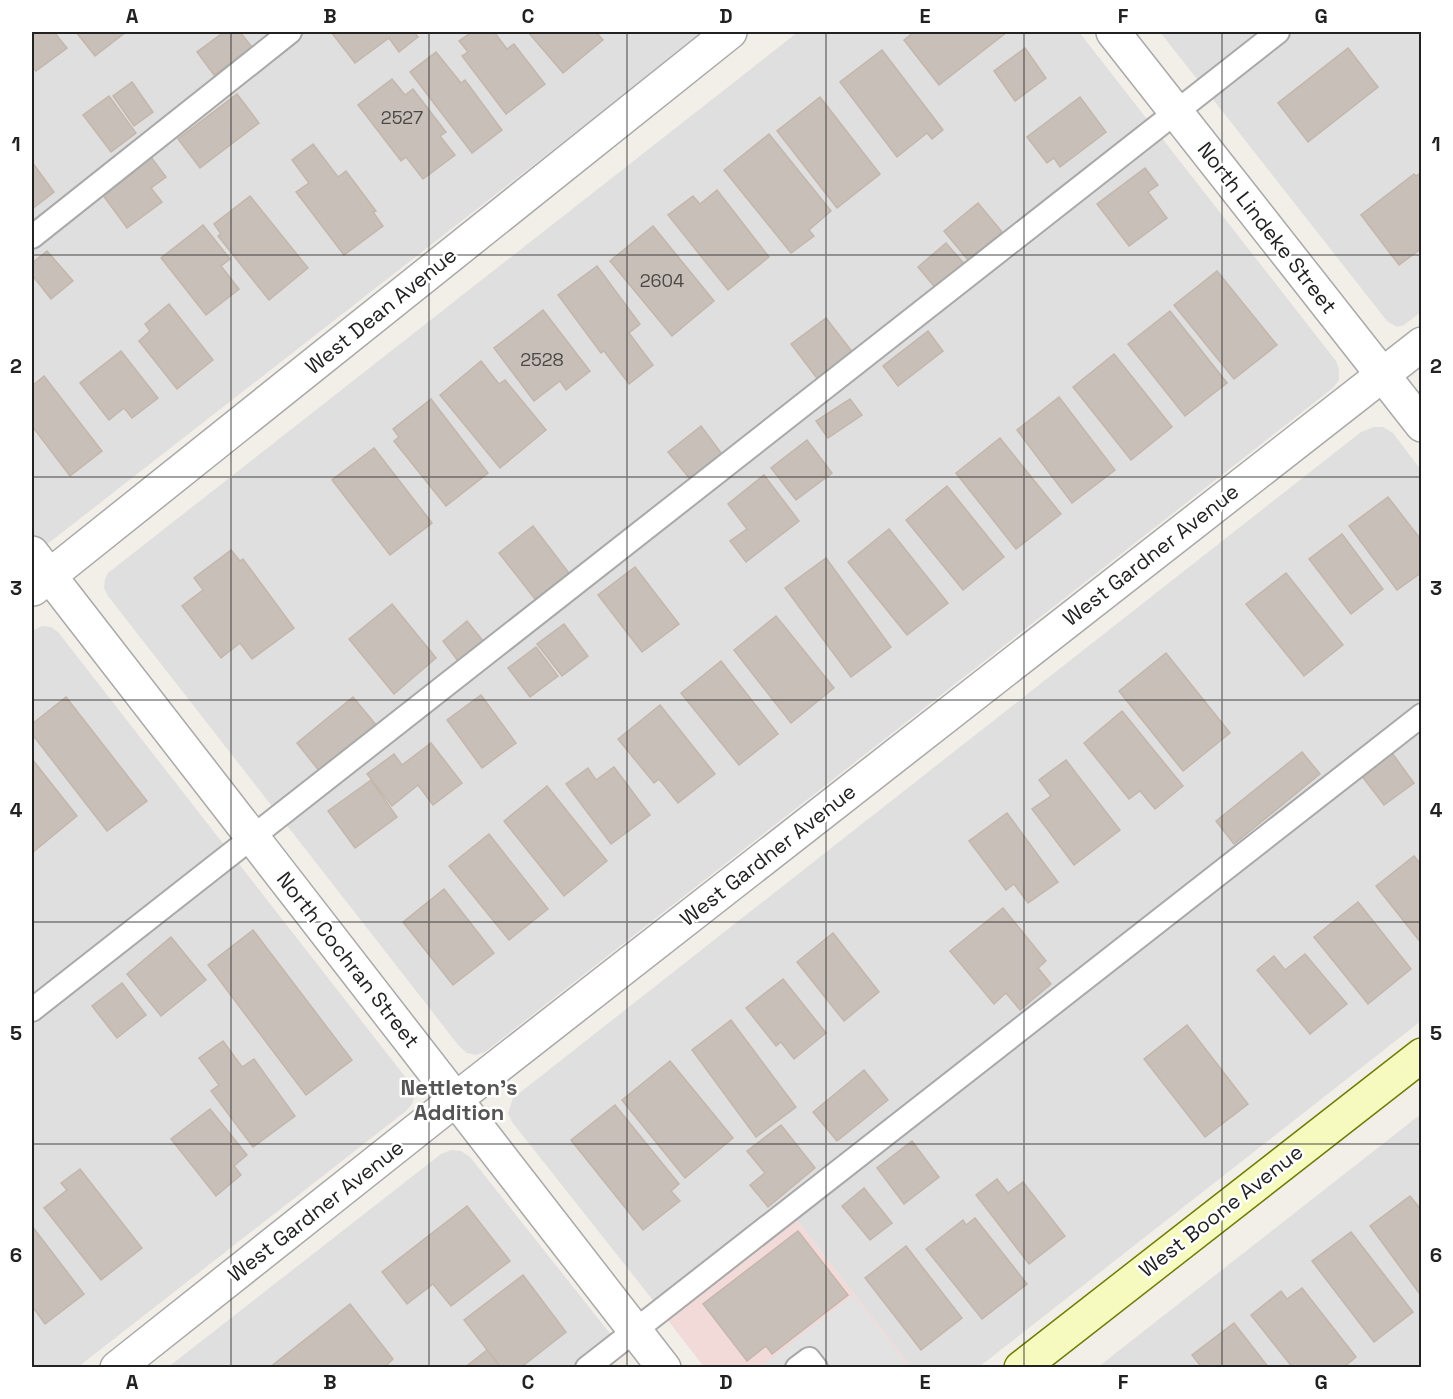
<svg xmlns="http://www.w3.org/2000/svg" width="1453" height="1399" font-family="'Space Grotesk',sans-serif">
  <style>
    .residential { fill: #e0dfdf }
    .commercial { fill: #f2dad9 }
    .parking { fill: #e2e2e2 }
    .building { fill: #c7bfb8; stroke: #c4b6ab; stroke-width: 1.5 }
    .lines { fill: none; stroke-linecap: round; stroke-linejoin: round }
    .service-casing { stroke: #a9a9a9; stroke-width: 26 }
    .minor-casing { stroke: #a9a9a9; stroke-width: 36 }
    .secondary-casing { stroke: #707d05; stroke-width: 36 }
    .service { stroke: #fff; stroke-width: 22 }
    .minor { stroke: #fff; stroke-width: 33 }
    .secondary { stroke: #f7fabf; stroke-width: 33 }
    .grid { fill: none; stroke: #222; stroke-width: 1.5; stroke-opacity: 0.55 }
    .labels { text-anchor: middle; stroke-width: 5; stroke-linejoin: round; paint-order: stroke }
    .number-label { font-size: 18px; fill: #4b4948 }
    .street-label { font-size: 21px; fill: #222; stroke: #fff }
    .neighbourhood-label { font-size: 22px; font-weight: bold; fill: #555; stroke: #fff }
    .neatline { fill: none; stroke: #222; stroke-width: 2 }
    .grid-label { font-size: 20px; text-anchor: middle; font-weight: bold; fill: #222 }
  </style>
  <rect width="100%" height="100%" fill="#f2efe9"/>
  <g class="residential">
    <polygon points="32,32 704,32 32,556"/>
    <polygon points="798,32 1079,32 1336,361 1339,369 1339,380 1333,388 485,1052 476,1055 467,1053 459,1046 108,596 104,588 105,579 108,573"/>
    <polygon points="1160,32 1421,32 1421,312 1404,325 1397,327 1387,321"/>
    <polygon points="1374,427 1383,427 1393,433 1421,470 1421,1021 979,1367 911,1367 791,1213 663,1313 512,1122 508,1113 513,1098 1361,432"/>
    <polygon points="42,626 51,627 58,632 410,1083 415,1095 412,1104 406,1111 78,1367 32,1368 32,631"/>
    <polygon points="1421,1114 1421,1367 1098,1367"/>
    <polygon points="451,1150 461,1151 470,1157 620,1346 593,1368 167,1368 441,1154"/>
  </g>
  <polygon class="commercial" points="791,1213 911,1367 704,1367 663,1314"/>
  <polygon class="parking" points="853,1295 909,1367 759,1368"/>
  <g class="building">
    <polygon points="32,32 54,32 67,48 36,71 32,66"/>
    <polygon points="76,32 126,32 95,56"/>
    <polygon points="224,32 240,32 252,47 214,75 197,52"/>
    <polygon points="331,32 414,32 418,37 399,52 389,38 355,63"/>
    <polygon points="472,32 490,32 491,33 494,32 507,49 514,44 545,84 506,114 462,56 468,52 459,41"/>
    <polygon points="528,32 596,32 603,40 563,73"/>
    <polygon points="914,32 1007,32 939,85 904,40"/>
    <polygon points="1025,48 1046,78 1015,101 994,71"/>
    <polygon points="1348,48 1378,87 1308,142 1278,103"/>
    <polygon points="882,50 943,130 932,139 927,133 897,157 840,82"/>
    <polygon points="436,52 461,83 465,80 502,130 472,153 410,72"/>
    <polygon points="392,79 405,95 413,89 446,132 440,136 455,155 423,179 406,157 401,161 358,105"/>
    <polygon points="132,82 153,112 134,126 113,96"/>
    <polygon points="237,94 259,123 200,168 178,139"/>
    <polygon points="109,96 136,133 111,152 83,115"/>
    <polygon points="820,97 880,174 837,208 777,131"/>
    <polygon points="1080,97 1106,132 1060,167 1054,158 1047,163 1027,137"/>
    <polygon points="769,134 831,211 809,230 814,236 791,253 724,170"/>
    <polygon points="313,144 338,177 346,171 376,211 373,212 383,226 344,255 296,192 309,183 292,160"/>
    <polygon points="151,157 166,177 151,188 162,202 127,228 102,194"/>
    <polygon points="32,162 54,192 32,209"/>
    <polygon points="1145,168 1158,185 1148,192 1167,218 1129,246 1097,204"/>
    <polygon points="1422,172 1422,248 1399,265 1361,215 1414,174 1416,176"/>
    <polygon points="717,190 769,257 728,290 668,215 693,196 700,204"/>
    <polygon points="250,196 308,268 269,300 218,236 221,234 214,224"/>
    <polygon points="978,203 1002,232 968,260 944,231"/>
    <polygon points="203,225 230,259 221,266 239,289 206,315 161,258"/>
    <polygon points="653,226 714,301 672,336 610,261"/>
    <polygon points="946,243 967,267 938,291 918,267"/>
    <polygon points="47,251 73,281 51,299 32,275 32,263"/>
    <polygon points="597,266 640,324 629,333 653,365 629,384 604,351 601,353 558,295"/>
    <polygon points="1217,271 1277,345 1234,379 1174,305"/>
    <polygon points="169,304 213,360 177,389 139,341 150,331 145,324"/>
    <polygon points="543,310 590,371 566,390 560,381 534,401 494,348"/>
    <polygon points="1170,311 1227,383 1185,416 1128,344"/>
    <polygon points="826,318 854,354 819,381 791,344"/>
    <polygon points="928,331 943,351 898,386 883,366"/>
    <polygon points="121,351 158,398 132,418 124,408 109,420 80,383"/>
    <polygon points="1114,354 1172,427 1131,460 1073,387"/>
    <polygon points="481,361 499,384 505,380 546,430 500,468 440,395"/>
    <polygon points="44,376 102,451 70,476 32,426 32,386"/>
    <polygon points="1059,397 1115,470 1072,503 1017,430"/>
    <polygon points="431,399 488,473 446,506 394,441 399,437 393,429"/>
    <polygon points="850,399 862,415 828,438 816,421"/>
    <polygon points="701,426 722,454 690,479 668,452"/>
    <polygon points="1000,438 1061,514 1016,549 956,473"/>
    <polygon points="807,440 832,473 796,500 771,468"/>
    <polygon points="374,448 432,523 390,555 332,480"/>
    <polygon points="764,475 799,521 746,562 730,541 747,529 728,504"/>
    <polygon points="947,486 1004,557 963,590 906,520"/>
    <polygon points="1388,497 1422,541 1422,572 1397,590 1349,526"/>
    <polygon points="533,526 569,573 535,599 499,553"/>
    <polygon points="889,529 948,603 907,635 848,562"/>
    <polygon points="1342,534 1383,589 1351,614 1309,559"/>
    <polygon points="231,550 240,561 243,559 294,628 252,659 240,643 221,658 182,606 203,590 194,578"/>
    <polygon points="826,558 891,647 851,677 785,588"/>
    <polygon points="635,567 679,624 642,652 598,595"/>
    <polygon points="1286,573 1343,645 1304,676 1246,604"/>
    <polygon points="392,604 436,658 394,694 349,639"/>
    <polygon points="776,616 834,688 791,723 734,650"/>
    <polygon points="467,621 483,641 458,661 443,641"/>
    <polygon points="564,624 588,656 562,676 537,644"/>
    <polygon points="536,647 558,676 530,697 508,668"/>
    <polygon points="1166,653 1230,733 1183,771 1119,691"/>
    <polygon points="721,661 778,734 739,765 681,693"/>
    <polygon points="481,695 516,743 482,768 447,720"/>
    <polygon points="66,697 147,801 107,831 32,734 32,724"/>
    <polygon points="353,697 381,731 324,777 297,743"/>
    <polygon points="660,705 715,774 678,803 659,779 654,783 618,739"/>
    <polygon points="1122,711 1183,786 1155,809 1140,791 1129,799 1084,743"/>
    <polygon points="431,743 462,783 433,805 418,785 392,806 367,774 394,754 402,765"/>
    <polygon points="1302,752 1320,774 1234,844 1216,821"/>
    <polygon points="1392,753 1414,783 1384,805 1361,775"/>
    <polygon points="32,759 77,816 32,853"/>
    <polygon points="1066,760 1120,830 1074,865 1032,809 1051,796 1039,780"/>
    <polygon points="614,767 650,815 611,844 566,784 588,768 596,780"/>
    <polygon points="371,780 397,817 355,848 328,811"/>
    <polygon points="547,786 607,861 564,896 504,821"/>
    <polygon points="1007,813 1058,882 1028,903 1014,884 1006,890 969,841"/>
    <polygon points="489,834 548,909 509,940 449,866"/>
    <polygon points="1414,856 1422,866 1422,944 1376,886"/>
    <polygon points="444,889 494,953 453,985 403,922"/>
    <polygon points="1358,902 1411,969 1368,1004 1314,937"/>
    <polygon points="1003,908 1046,961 1038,968 1051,984 1020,1010 1006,993 994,1004 950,951"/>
    <polygon points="253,930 352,1060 306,1095 208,965"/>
    <polygon points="833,933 879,992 844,1021 797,962"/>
    <polygon points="171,937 206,980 161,1016 127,974"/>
    <polygon points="1305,954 1347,1004 1310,1034 1257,970 1274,956 1285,970"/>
    <polygon points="783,979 826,1033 794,1059 781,1042 776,1046 746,1008"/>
    <polygon points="122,983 146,1015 117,1038 92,1006"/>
    <polygon points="731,1020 796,1107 756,1137 692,1050"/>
    <polygon points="1187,1025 1248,1104 1205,1137 1144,1059"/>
    <polygon points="223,1041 242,1067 254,1059 295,1116 253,1147 211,1091 219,1085 199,1058"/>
    <polygon points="670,1061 733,1138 685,1178 622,1100"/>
    <polygon points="864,1070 888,1100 837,1141 813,1112"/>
    <polygon points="615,1105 679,1184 671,1191 680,1201 643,1230 571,1140"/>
    <polygon points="210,1109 247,1155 234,1166 241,1175 216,1196 171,1139"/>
    <polygon points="781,1125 815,1168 768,1207 750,1185 765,1173 747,1151"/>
    <polygon points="912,1141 939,1177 904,1204 877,1168"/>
    <polygon points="80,1169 142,1248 101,1280 44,1208 67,1190 61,1183"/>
    <polygon points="997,1179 1008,1193 1023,1182 1065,1236 1029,1264 976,1195"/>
    <polygon points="864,1188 892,1223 870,1240 842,1206"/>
    <polygon points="1410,1196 1422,1211 1422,1297 1370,1226"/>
    <polygon points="467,1206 510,1261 451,1306 433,1284 407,1304 382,1272"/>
    <polygon points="975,1218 1027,1284 982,1319 926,1249 963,1220 966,1225"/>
    <polygon points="32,1226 84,1294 45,1324 32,1306"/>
    <polygon points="798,1231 848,1295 772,1354 766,1346 747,1361 703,1304"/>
    <polygon points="1351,1232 1413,1312 1374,1342 1312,1261"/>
    <polygon points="906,1246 962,1318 921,1350 865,1278"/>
    <polygon points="523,1275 566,1332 520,1368 501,1368 464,1320"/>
    <polygon points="1302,1288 1356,1357 1343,1368 1309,1368 1307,1366 1305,1368 1293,1368 1251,1315 1281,1291 1287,1299"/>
    <polygon points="350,1304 393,1359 387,1365 389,1368 269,1368"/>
    <polygon points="1234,1323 1269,1368 1202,1368 1192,1355"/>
    <polygon points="487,1350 501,1368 464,1368"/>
  </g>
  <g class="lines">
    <defs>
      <g id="service">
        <polyline points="32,237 290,32"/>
        <polyline points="32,1010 1278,32"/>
        <polyline points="587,1368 1422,715"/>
        <polyline points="797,1368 809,1359 816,1368"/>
      </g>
      <g id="minor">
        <polyline points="1113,32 1422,425"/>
        <polyline points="32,553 664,1368"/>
        <polyline points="33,589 730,32"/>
        <polyline points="117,1368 456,1099 1422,344"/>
      </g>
      <polyline id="secondary" points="1021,1368 1422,1055"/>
    </defs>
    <use href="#service" class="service-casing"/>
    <use href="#minor" class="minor-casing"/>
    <use href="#secondary" class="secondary-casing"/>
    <use href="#service" class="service"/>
    <use href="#minor" class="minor"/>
    <use href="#secondary" class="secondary"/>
  </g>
  <path class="grid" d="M231,32V1368M429,32V1368M627,32V1368M826,32V1368M1024,32V1368M1222,32V1368M32,255H1422M32,477H1422M32,700H1422M32,922H1422M32,1144H1422"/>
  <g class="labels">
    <g class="number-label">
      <text x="402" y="124">2527</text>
      <text x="662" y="287">2604</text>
      <text x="542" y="366">2528</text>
    </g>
    <g class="street-label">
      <text transform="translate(1267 228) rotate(52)" y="7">North Lindeke Street</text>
      <text transform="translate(381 311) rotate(-39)" y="7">West Dean Avenue</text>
      <text transform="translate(1151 555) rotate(-38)" y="7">West Gardner Avenue</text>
      <text transform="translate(768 855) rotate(-38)" y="7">West Gardner Avenue</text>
      <text transform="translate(348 960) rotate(52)" y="7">North Cochran Street</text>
      <text transform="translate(316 1211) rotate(-38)" y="7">West Gardner Avenue</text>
      <text transform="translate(1221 1211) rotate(-38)" y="7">West Boone Avenue</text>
    </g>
    <g class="neighbourhood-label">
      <text x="459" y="1095">Nettleton's<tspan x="459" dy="25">Addition</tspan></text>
    </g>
  </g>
  <rect width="1453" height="1399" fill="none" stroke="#ffffff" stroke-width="66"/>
  <rect x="33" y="33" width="1387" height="1333" class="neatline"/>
  <g class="grid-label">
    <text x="132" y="23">A</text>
    <text x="330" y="23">B</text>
    <text x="528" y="23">C</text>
    <text x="726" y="23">D</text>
    <text x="925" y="23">E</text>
    <text x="1123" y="23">F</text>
    <text x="1321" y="23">G</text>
    <text x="16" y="151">1</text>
    <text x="1436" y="151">1</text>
    <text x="16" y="373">2</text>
    <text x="1436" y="373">2</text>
    <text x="16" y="595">3</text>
    <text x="1436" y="595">3</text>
    <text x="16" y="817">4</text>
    <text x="1436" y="817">4</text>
    <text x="16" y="1040">5</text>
    <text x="1436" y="1040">5</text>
    <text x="16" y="1262">6</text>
    <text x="1436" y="1262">6</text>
    <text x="132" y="1389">A</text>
    <text x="330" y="1389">B</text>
    <text x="528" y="1389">C</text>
    <text x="726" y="1389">D</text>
    <text x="925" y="1389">E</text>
    <text x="1123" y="1389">F</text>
    <text x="1321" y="1389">G</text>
  </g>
</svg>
